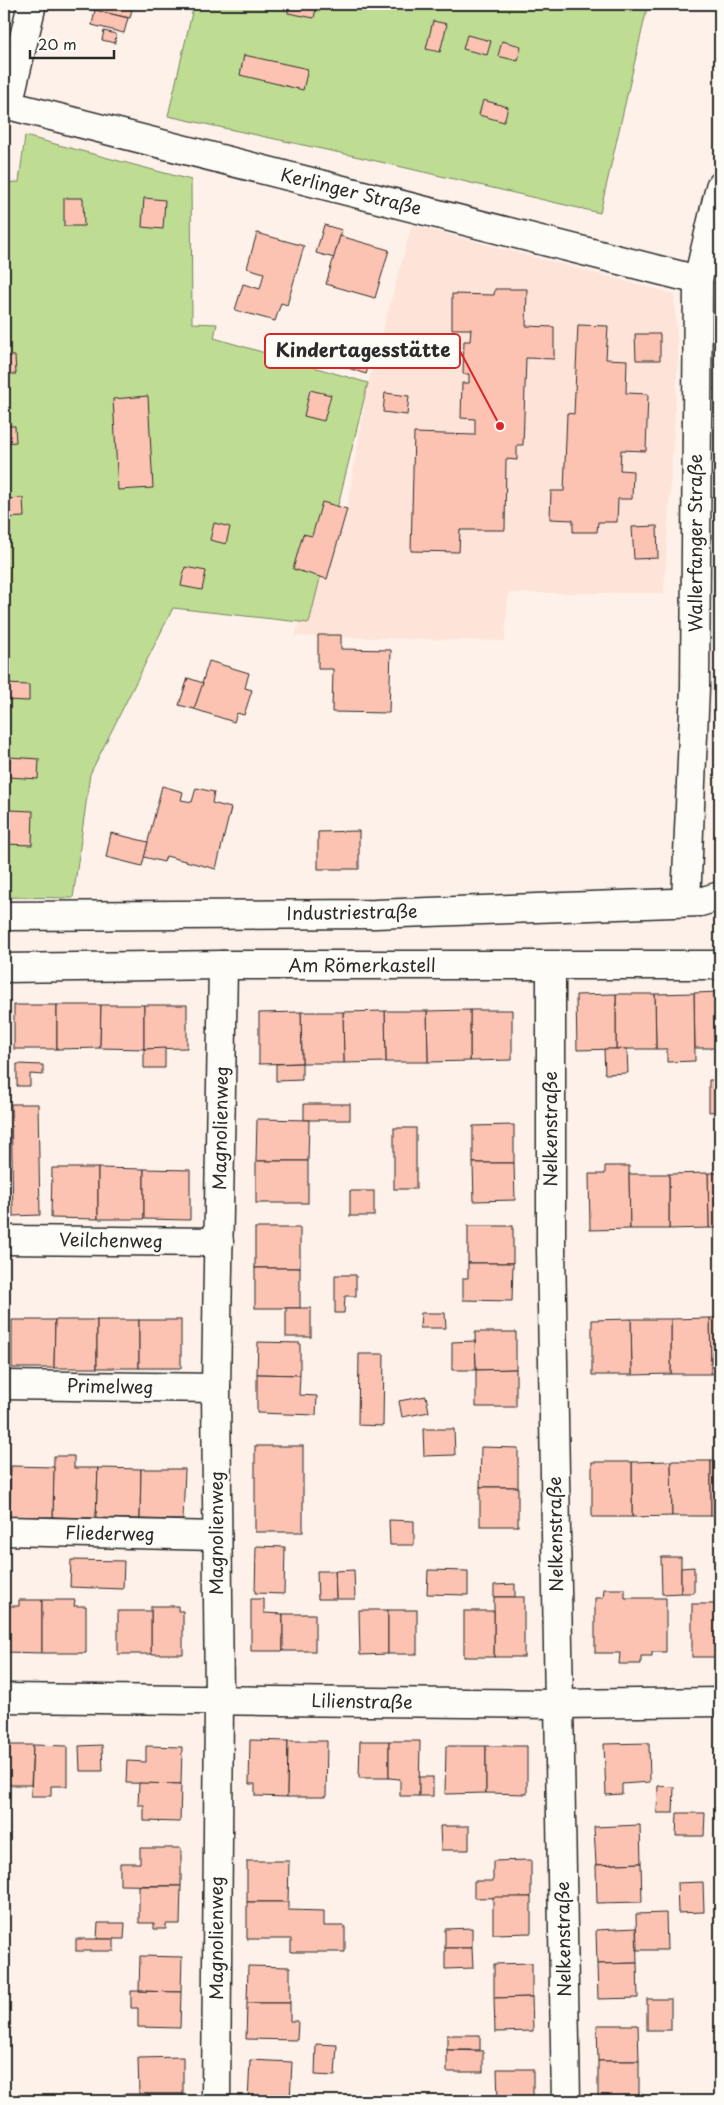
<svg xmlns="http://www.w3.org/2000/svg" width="724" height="2105" font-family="'Playpen Sans',sans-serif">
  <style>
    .built { fill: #fde3d8 }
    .green { fill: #bfdc93; stroke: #75845f }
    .building { fill: #fcc3b2; stroke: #2b2b2b }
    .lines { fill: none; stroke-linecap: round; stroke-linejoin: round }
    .minor-casing { stroke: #2b2b2b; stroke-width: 31 }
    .minor { stroke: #fdfcf7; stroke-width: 28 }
    .labels { text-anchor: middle; stroke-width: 5; stroke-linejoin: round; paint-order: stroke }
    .street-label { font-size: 18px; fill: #2b2b2b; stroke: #fdfcf7 }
    .leader { fill: none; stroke: #d62828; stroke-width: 2 }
    .callout-dot { fill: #d62828; stroke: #fdfcf7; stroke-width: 2 }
    .callout { fill: #fdfcf7; stroke: #d62828; stroke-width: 2 }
    .callout-label { font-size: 19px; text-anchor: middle; font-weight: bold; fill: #2b2b2b }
  </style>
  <rect width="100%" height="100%" fill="#fdf1e9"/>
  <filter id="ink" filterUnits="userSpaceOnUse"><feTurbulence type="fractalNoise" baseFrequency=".02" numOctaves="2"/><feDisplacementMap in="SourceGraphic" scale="10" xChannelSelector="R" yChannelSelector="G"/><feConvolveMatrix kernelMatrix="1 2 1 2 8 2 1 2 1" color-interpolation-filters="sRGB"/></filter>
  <g filter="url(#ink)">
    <g class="built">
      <polygon points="412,225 674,294 678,357 664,593 508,593 505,641 295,636 316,576 327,578 347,509 368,383"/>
      <polygon points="720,403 720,851 717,848"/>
    </g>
    <g class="green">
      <polygon points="194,4 648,4 600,213 359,157 168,116"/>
      <polygon points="25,136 191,180 192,323 217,324 214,338 368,383 309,623 173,608 90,774 73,898 4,897 4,183 19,182"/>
    </g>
    <g class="building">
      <polygon points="80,4 133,4 130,18 79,7"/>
      <polygon points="266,4 317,4 314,18 288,13 288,9"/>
      <polygon points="568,4 588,4 587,9"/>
      <polygon points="95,10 128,18 124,33 92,25"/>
      <polygon points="433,21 447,24 440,52 426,49"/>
      <polygon points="104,31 116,34 115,43 102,40"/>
      <polygon points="467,35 491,41 487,55 463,49"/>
      <polygon points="502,41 521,46 518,61 498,56"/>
      <polygon points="244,55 308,69 303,90 240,75"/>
      <polygon points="483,100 508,107 504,122 479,115"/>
      <polygon points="64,198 83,198 84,226 64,226"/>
      <polygon points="144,198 165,200 163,229 142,227"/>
      <polygon points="324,225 342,230 334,258 316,253"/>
      <polygon points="257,233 304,246 287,305 281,303 275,321 235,310 243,284 260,289 264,273 247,268"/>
      <polygon points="340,236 389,250 375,298 326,284"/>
      <polygon points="495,289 527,289 526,326 554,327 554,359 526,358 523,445 517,445 517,460 506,459 505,530 460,530 459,552 411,551 414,433 475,435 475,419 461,418 462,383 469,383 469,374 463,374 464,341 470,341 471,329 452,329 452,294 494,295"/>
      <polygon points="578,325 608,326 606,359 627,360 626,393 648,394 646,451 621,450 620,470 633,471 632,499 618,499 617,522 598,522 597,532 573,532 573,520 550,519 551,491 564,491 567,413 574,414"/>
      <polygon points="635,334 660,334 660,360 636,360"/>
      <polygon points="349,340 374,348 366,374 342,366"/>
      <polygon points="4,356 15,356 16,374 4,374"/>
      <polygon points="310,390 331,395 324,421 304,416"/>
      <polygon points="385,393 409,396 407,415 383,412"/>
      <polygon points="148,396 153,488 118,490 113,399"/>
      <polygon points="4,426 15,426 16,442 4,443"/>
      <polygon points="23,498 24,517 4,518 4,499"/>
      <polygon points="322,502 347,509 327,579 293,569 303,534 312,536"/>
      <polygon points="214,523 230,527 226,544 210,540"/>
      <polygon points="657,526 658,558 634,559 632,527"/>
      <polygon points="185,567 206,571 202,590 181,586"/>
      <polygon points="318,635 341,635 341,649 391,650 389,713 332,712 333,669 318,669"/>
      <polygon points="209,661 249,673 245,688 252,690 244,715 237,713 234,722 194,709"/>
      <polygon points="188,678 203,683 194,709 179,705"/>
      <polygon points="6,684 29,685 29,701 5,700"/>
      <polygon points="4,757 6,757 5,778 4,778"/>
      <polygon points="10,757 39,759 38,779 9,777"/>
      <polygon points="162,786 183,792 181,800 192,802 196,788 214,792 212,803 231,808 216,869 166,856 164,862 144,857"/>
      <polygon points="9,810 33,811 32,845 4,844 4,828 9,828"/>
      <polygon points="359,831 359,869 318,869 318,832"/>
      <polygon points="111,833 148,842 142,866 106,857"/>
      <polygon points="720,992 720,1048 695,1048 694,993"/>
      <polygon points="694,993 695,1061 667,1062 667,1049 656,1049 655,994"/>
      <polygon points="616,994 655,994 656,1049 616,1049"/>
      <polygon points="616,994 616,1049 577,1050 576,995"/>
      <rect x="14" y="1005" width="43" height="44"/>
      <polygon points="57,1005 101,1005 100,1048 57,1049"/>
      <polygon points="101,1005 144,1005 144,1049 100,1048"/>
      <polygon points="144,1005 187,1005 187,1048 144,1049"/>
      <polygon points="470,1010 512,1010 512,1060 470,1061"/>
      <polygon points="470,1010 470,1061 428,1062 427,1011"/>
      <polygon points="385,1011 427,1011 428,1062 386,1062"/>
      <polygon points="385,1011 386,1062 344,1063 343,1012"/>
      <polygon points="301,1012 343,1012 344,1063 302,1063"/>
      <polygon points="301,1012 302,1063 259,1064 259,1013"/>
      <polygon points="165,1048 165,1068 144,1068 144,1049"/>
      <polygon points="604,1049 627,1049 628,1073 605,1074"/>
      <polygon points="302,1063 302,1080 276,1081 276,1064"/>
      <polygon points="17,1064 43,1065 43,1075 30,1074 30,1086 17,1086"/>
      <polygon points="709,1080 720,1080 720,1111 709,1112"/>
      <polygon points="11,1104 38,1104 40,1215 13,1216"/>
      <rect x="304" y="1104" width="46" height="16"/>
      <polygon points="257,1119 309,1120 308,1161 256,1161"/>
      <polygon points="514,1125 514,1163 473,1163 473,1126"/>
      <rect x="394" y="1128" width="22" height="61"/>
      <rect x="256" y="1161" width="52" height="42"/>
      <polygon points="473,1163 514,1163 515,1200 474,1201"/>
      <polygon points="605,1166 629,1166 630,1229 590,1230 589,1174 605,1174"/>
      <polygon points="52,1168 98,1168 98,1219 51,1218"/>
      <polygon points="98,1168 144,1169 144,1219 98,1219"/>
      <polygon points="144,1169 190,1170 190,1220 144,1219"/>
      <polygon points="708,1173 720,1173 720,1228 709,1228"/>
      <polygon points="708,1173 709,1228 669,1229 669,1174"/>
      <polygon points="629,1174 669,1174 669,1229 630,1229"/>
      <rect x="350" y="1191" width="24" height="25"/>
      <rect x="468" y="1226" width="45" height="37"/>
      <rect x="255" y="1228" width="45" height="40"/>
      <polygon points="468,1263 513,1263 512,1301 463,1300 463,1278 468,1278"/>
      <rect x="255" y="1268" width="45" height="40"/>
      <polygon points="335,1275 356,1275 356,1296 345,1296 344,1313 335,1313"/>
      <rect x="286" y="1308" width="25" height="29"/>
      <polygon points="421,1313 445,1313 446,1328 420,1328"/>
      <polygon points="710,1318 720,1318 720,1373 711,1374"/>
      <polygon points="710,1318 711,1374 671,1374 671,1319"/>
      <polygon points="631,1319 671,1319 671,1374 632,1375"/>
      <polygon points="631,1319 632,1375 592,1375 592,1320"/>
      <polygon points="12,1320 55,1320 54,1368 12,1368"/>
      <polygon points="55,1320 97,1320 97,1368 54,1368"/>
      <rect x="97" y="1320" width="42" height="48"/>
      <rect x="139" y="1320" width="42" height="48"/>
      <polygon points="475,1332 516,1332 516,1369 476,1370"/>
      <polygon points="475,1341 476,1370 452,1370 452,1342"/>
      <polygon points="258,1342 300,1343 300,1375 257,1374"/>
      <polygon points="359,1354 384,1354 383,1426 358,1425"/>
      <polygon points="516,1369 516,1407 476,1407 476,1370"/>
      <polygon points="257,1374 300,1375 299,1395 317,1396 316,1415 257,1413"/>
      <polygon points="426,1396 429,1412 402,1417 399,1401"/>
      <polygon points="423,1429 454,1429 455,1455 424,1456"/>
      <rect x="255" y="1446" width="48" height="86"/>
      <polygon points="481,1447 518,1448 518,1487 480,1487"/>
      <polygon points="54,1456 74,1456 74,1468 98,1468 96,1518 53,1517"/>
      <polygon points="671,1461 672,1516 632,1517 632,1462"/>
      <polygon points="671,1461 711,1461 711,1516 672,1516"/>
      <rect x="711" y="1461" width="9" height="55"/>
      <rect x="592" y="1462" width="40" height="55"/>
      <polygon points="11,1466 54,1467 53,1517 9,1517"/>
      <polygon points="98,1468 141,1469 140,1519 96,1518"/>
      <polygon points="141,1469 185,1469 183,1520 140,1519"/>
      <rect x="480" y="1487" width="38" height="39"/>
      <polygon points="389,1520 414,1521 414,1545 390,1545"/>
      <polygon points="256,1546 285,1547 284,1594 255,1593"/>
      <polygon points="661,1557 681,1557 681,1593 662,1594"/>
      <polygon points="71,1560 124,1561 123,1589 70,1587"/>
      <polygon points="694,1567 694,1593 681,1593 681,1568"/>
      <polygon points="354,1570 355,1599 336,1599 335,1571"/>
      <polygon points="428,1570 468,1571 468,1595 427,1594"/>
      <polygon points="317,1571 335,1571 336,1599 318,1599"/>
      <polygon points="515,1584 515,1597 494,1597 494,1585"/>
      <polygon points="604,1589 625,1589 625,1598 666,1598 666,1652 652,1652 652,1656 641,1656 641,1664 619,1664 620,1653 595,1653 595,1598 603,1598"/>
      <rect x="494" y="1597" width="30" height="60"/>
      <polygon points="251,1599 264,1599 264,1613 283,1614 283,1651 251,1651"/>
      <polygon points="19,1600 42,1600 42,1653 4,1652 4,1606 19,1606"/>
      <polygon points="42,1600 75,1600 74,1606 86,1606 86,1653 42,1653"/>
      <rect x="692" y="1604" width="28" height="53"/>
      <polygon points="151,1606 178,1606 178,1611 183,1611 183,1654 151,1654"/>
      <polygon points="359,1610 388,1610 388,1654 360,1655"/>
      <rect x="388" y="1610" width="29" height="44"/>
      <rect x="118" y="1611" width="33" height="43"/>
      <rect x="464" y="1611" width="30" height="46"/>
      <rect x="283" y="1614" width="32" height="37"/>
      <polygon points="250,1740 288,1741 287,1797 255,1796 255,1784 249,1784"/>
      <polygon points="288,1741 327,1741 326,1797 287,1797"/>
      <polygon points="360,1741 389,1741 389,1778 359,1778"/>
      <polygon points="389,1741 420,1741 419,1796 400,1796 400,1779 389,1778"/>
      <polygon points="649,1743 650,1782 622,1784 622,1794 606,1795 604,1744"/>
      <polygon points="4,1745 33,1745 31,1785 4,1785"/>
      <polygon points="33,1745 67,1746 67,1786 51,1786 51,1796 31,1796"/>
      <polygon points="102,1745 103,1771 80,1771 79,1746"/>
      <polygon points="146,1746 182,1747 181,1784 126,1783 127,1761 146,1762"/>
      <polygon points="446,1746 486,1746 486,1793 445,1794"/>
      <polygon points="486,1746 527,1746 527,1794 486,1793"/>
      <rect x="419" y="1777" width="14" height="19"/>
      <polygon points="139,1783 181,1784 180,1822 144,1821 144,1805 138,1805"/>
      <polygon points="658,1786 674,1787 673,1813 657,1813"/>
      <polygon points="677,1813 705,1813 704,1836 676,1836"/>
      <polygon points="640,1825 641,1863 596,1865 594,1827"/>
      <polygon points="440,1826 469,1826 469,1850 441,1850"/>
      <polygon points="140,1848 181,1848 181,1886 120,1885 120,1863 140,1863"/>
      <polygon points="531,1860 531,1897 474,1898 474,1881 493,1881 493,1861"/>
      <polygon points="247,1861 289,1861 288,1902 247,1902"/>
      <polygon points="641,1863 642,1902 597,1903 596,1865"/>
      <polygon points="703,1882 704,1912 678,1913 677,1883"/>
      <polygon points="139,1886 181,1886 180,1924 166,1924 166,1929 154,1929 154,1923 139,1923"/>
      <polygon points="493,1897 531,1897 531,1933 493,1934"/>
      <polygon points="247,1902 288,1902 288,1910 324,1911 324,1926 345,1926 345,1952 291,1952 291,1939 247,1939"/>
      <polygon points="666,1913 667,1950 637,1950 636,1914"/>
      <polygon points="98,1923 125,1923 124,1939 97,1939"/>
      <polygon points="472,1928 472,1948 445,1948 445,1929"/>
      <polygon points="636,1928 637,1963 597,1964 596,1930"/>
      <rect x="76" y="1939" width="38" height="12"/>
      <polygon points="445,1948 472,1948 473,1968 445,1969"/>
      <polygon points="140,1956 182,1957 181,1992 139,1991"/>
      <polygon points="532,1963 532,1997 494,1998 494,1964"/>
      <polygon points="637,1963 638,1998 598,1999 597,1964"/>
      <polygon points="248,1966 290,1967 290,2003 247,2003"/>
      <polygon points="131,1991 181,1992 180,2028 138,2027 138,2008 131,2008"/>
      <polygon points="532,1997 533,2031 495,2032 494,1998"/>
      <rect x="647" y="1999" width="24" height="31"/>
      <polygon points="247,2003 290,2003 290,2021 298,2021 297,2040 246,2039"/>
      <polygon points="597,2025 638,2025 639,2061 598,2061"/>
      <rect x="447" y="2035" width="33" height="15"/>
      <polygon points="316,2044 337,2045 335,2076 315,2075"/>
      <polygon points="447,2050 483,2051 483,2072 447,2072"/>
      <polygon points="183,2057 183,2094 139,2094 138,2058"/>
      <polygon points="250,2060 292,2062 290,2101 248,2101"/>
      <rect x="598" y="2061" width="41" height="36"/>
      <polygon points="497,2069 533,2069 533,2101 498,2101"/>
      <rect x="124" y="2094" width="59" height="7"/>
      <polygon points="656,2096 656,2101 623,2101 623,2097"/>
    </g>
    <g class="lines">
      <defs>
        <g id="minor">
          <polyline points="4,104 698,280"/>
          <polyline points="8,105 32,4"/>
          <polyline points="686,902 695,687 698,280 720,187"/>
          <polyline points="4,916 375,914 700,902 720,896"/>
          <polyline points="551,966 551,1248 566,2101"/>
          <polyline points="4,968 223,965 720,965"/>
          <polyline points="4,1240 219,1242"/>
          <polyline points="4,1385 216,1388"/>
          <polyline points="4,1531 217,1536"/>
          <polyline points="4,1698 559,1704 720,1702"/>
          <polyline points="216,2101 219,1700 216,1388 223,965"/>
        </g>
      </defs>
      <use href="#minor" class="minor-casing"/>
      <use href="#minor" class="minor"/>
    </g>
  </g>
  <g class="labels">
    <g class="street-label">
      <text transform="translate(351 192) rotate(14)" y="6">Kerlinger Straße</text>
      <text transform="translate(696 543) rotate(-90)" y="6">Wallerfanger Straße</text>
      <text transform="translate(352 913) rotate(-1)" y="6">Industriestraße</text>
      <text x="362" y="972">Am Römerkastell</text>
      <text transform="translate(221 1128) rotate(-89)" y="6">Magnolienweg</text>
      <text transform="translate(551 1129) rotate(-90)" y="6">Nelkenstraße</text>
      <text transform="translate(111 1241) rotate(1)" y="6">Veilchenweg</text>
      <text transform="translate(110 1387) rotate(1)" y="6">Primelweg</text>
      <text transform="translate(217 1533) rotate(-90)" y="6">Magnolienweg</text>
      <text transform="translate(110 1534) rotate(1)" y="6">Fliederweg</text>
      <text transform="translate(556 1534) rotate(-91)" y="6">Nelkenstraße</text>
      <text transform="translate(362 1702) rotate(1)" y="6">Lilienstraße</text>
      <text transform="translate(217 1938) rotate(-90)" y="6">Magnolienweg</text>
      <text transform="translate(564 1939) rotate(-91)" y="6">Nelkenstraße</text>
    </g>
  </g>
  <path class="leader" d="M500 426L460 351"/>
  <circle class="callout-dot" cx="500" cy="426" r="5"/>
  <rect class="callout" x="265" y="334" width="195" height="34" rx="5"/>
  <g class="callout-label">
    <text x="363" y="357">Kindertagesstätte</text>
  </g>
  <rect width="724" height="2105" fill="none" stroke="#fdfcf7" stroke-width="20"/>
  <rect x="10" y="10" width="704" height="2085" fill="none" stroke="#2b2b2b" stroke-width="2" filter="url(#ink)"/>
  <path d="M30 50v8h84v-8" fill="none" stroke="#2b2b2b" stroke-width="2.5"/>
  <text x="38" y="50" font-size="15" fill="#2b2b2b" stroke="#fdfcf7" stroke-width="4" paint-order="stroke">20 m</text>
</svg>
